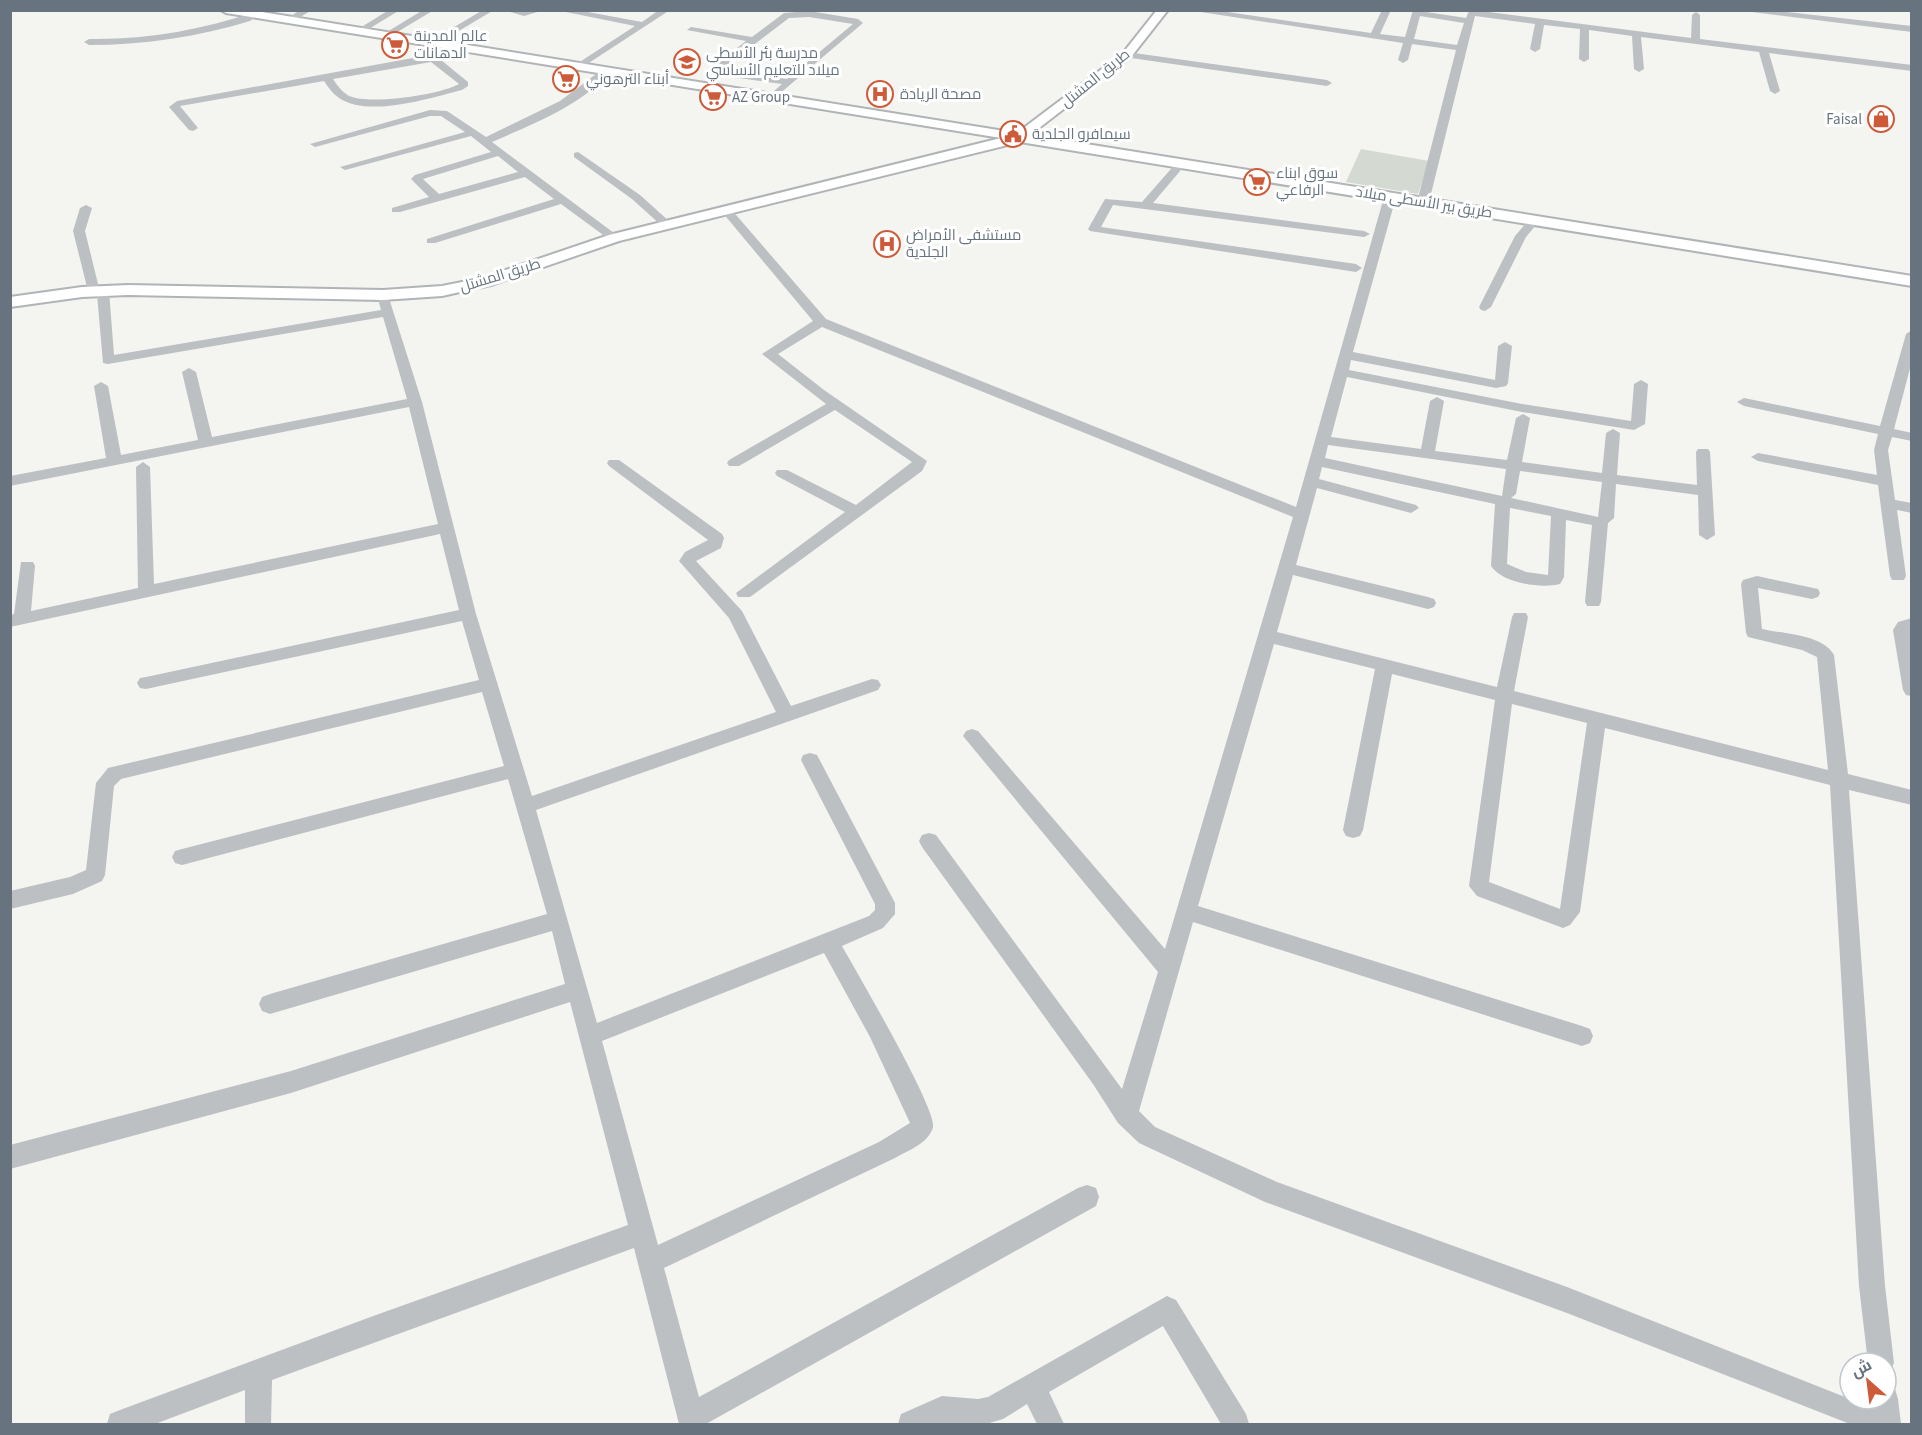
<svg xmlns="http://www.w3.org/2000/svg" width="1922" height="1435" font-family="'Source Sans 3',Cairo,sans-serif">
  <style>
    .green { fill: #d4d9d1 }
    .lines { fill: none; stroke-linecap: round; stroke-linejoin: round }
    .major-casing { stroke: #b0b4b7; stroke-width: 4 }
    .minor { fill: #bcc0c3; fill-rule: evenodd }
    .major { fill: #fff; fill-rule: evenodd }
    .labels { text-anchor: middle; stroke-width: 6; stroke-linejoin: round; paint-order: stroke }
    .far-poi-label { font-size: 15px; fill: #67747f; stroke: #fff; text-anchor: start }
    .far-street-label { font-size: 15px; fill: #67747f; stroke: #fff }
  </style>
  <rect width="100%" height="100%" fill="#f4f4f1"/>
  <polygon class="green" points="1361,149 1429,161 1418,194 1346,182"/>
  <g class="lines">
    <defs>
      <polygon id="major" points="221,10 249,10 1017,133 1123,53 1157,10 1168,10 1131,57 1030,135 1912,276 1912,286 1020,142 619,241 491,285 442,296 383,300 128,295 82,297 10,307 10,297 82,287 128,285 383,290 442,286 482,278 609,235 1001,138 226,13"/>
    </defs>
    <use href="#major" class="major-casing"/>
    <g class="minor">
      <polygon points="300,10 312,10 292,22 285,20"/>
      <polygon points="389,10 400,10 362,33 355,31"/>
      <polygon points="423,10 434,10 389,37 382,35"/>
      <polygon points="483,10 494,10 435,45 427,43"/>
      <polygon points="504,10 544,10 524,16"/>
      <polygon points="556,10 577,10 642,22 659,10 670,10 578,70 575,69 575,65 635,26"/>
      <path d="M1188,10H1214L1371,33L1382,10H1391L1380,34L1405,37L1413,10L1466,18L1469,11L1473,10L1691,38L1692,15L1696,12L1700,15V39L1912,65V71L1769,53L1780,91L1775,94L1770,91L1759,52L1641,37L1644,69L1639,72L1634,69L1632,36L1589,30V59L1584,62L1579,59L1580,29L1544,25L1540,49L1535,52L1530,49L1535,24L1475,16L1429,202L1423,205L1417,202L1456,50L1412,44L1408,60L1403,63L1398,60L1403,43ZM1420,16L1464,23L1457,45L1414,39Z"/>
      <polygon points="1736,10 1768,10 1912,26 1912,32"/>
      <path d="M809,11L858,19L863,23L771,101L766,98L782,84L724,76L712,71L714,66L746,41L687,30L691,27L752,37L784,13ZM809,17L853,24L787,79L722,69L789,18Z"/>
      <path d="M255,12L259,15L250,21C197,37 143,45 89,45L84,42L89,39C146,40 201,30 255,12Z"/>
      <path d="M473,47L476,48V52L441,60L468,82V86L462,90C430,98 369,118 339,98C333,94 328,87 324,81L180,106L198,128L193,131L189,130L169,107L177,101ZM431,62L459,84C439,95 370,105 349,96C342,92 337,85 333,79Z"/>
      <polygon points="1127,52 1327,80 1332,83 1327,86 1124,57 1124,53"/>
      <path d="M603,69L611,71C581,106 533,124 492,142L618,236V240H610L561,204L435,243H427V239L554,199L525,177L400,212H392V208L429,197L411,179L415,175L491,152L471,136L345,170L340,167L465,132L441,116H430L315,147L310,144L430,110L447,111L486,137L560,101ZM498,156L518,172L439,194L423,179Z"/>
      <polygon points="578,152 640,195 670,222 670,226 662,226 632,199 574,157 574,153"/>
      <polygon points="1181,161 1186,164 1153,203 1364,231 1370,234 1364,237 1113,205 1101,227 1356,264 1362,268 1356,272 1090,231 1088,229 1105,199 1142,202 1177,162"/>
      <path d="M1390,194L1396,197L1353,352L1495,380L1498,346L1505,342L1512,346L1508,383L1506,386L1496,388L1351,360L1349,370L1522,404L1631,421L1634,384L1641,380L1648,384L1645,424L1634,430L1522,412L1347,377L1331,437L1421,449L1430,401L1437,397L1444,401L1435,451L1507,460L1516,418L1523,414L1530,418L1522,462L1602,473L1606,433L1613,429L1620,433L1617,475L1697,485L1696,452L1698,449H1708L1710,452L1715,535L1707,540L1699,535L1698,495L1616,484L1614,518L1608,523L1601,602L1599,606H1587L1585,602L1592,525L1566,520L1564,577L1560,584C1541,589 1502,583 1491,566L1495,504L1322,467L1319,479L1416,505L1419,508L1411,513L1317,488L1296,565L1428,597L1434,599L1436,603L1434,607L1428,609L1293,575L1277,632L1497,687L1512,617L1514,613H1526L1528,617L1514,691L1828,770L1817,657L1802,650L1748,637L1746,633L1741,584L1743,580L1757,576L1818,589L1820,593L1818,597L1812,599L1758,588L1762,629C1783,634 1822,634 1834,655L1848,774L1912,790V805L1849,790L1885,1286L1894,1363L1890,1372L1886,1374V1363H1868L1859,1286L1830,785L1605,728L1580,912L1570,925L1563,928L1477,896L1469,886L1495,700L1392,674L1363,830L1360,836L1353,838L1346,836L1343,830L1375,669L1274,644L1198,906L1582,1026L1590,1029L1593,1036L1590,1043L1582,1046L1193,922L1139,1111L1155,1127L1277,1182L1567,1287L1850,1399L1872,1406V1399H1886V1386L1895,1389L1898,1399L1901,1424H1850L1567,1313L1265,1202L1139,1143L1118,1123L1093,1084L922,847L919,841L922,835L929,833L936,835L1122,1089L1158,972L963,736L966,731L972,729L978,731L1165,949L1293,517L822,327L778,354L824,390L927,461L922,471L750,597H738L736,593L845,512L777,476L775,473L777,470H787L856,505L912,462L835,410L739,466H729L727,463L729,460L826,404L762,354L813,321L722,212V208H730L826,319L1296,507L1384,197ZM1328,445L1506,469L1502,496L1325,458ZM1520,471L1602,482L1598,517L1511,498L1516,494ZM1510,508L1551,516L1548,575L1526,572L1507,564ZM1512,704L1587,723L1560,909L1489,882Z"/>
      <path d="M86,205L92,208L85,231L99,288H107L109,291L114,355L381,310L377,295L383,291L387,292L422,402L476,614L532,796L776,712L729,618L679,561L685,552L708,540L609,466L607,463L609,460H619L722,534L724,538L721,548L696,561L742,611L791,706L872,679L878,680L881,685L878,690L536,810L597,1023L869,916L875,910V904L801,760L803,755L810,753L817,755L895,903V914L883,928L842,946C856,971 937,1109 933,1127C929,1143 909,1150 895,1158L664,1268L699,1397L1078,1188L1087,1185L1096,1188L1099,1197L1096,1206L706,1424H679L634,1248L272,1380L271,1424H245V1390L155,1424H107L110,1414L120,1410L376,1315L628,1225L570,1002L291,1093L10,1169V1145L291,1071L565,984L552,931L270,1014L262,1011L259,1004L262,997L270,994L547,914L508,779L182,865L175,863L172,857L175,851L182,849L504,766L482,692L121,779L114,786L105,875L102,881L73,894L10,909V891L70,877L86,870L96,783L108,768L479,680L462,621L146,689L140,688L137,683L140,678L146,677L459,610L440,534L10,627V615L14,614L21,562H33L35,566L31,611L138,588L136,467L143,462L150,467L154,584L438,524L409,407L10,486V476L106,458L94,386L101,382L108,386L121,455L198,440L182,372L189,368L196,372L212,437L407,399L383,317L108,364L103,363L97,294H90L88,291L73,231L80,208ZM824,953L870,1037L910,1123L879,1142L658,1245L602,1041Z"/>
      <polygon points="1535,216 1541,219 1526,237 1491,307 1485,311 1481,310 1479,307 1515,236 1531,217"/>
      <polygon points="1912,330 1912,361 1894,429 1912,433 1912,441 1892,437 1888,450 1895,500 1912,503 1912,513 1897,510 1906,576 1904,580 1892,580 1890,576 1878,485 1758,461 1751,457 1758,453 1877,475 1874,450 1878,434 1744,406 1737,402 1744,398 1880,426 1906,334"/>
      <polygon points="1912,618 1912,630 1910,631 1912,696 1906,695 1903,690 1893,630 1898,622"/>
      <polygon points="1167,1296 1176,1300 1246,1414 1249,1424 1221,1424 1163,1326 1049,1392 1064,1424 1037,1424 1027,1404 1003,1419 986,1424 898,1424 901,1414 942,1396 978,1399 988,1397"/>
    </g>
    <use href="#major" class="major"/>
  </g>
  <defs>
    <symbol id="supermarket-ring" viewBox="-11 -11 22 22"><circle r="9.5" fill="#fff" stroke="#cd5b39" stroke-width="1.5"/><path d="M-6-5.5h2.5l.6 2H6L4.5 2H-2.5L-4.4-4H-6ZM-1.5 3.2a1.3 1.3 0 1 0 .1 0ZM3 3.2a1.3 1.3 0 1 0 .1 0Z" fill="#cd5b39"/></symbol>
    <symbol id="school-ring" viewBox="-11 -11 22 22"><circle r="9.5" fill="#fff" stroke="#cd5b39" stroke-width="1.5"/><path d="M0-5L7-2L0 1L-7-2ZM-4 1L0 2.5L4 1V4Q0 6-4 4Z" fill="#cd5b39"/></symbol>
    <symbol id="hospital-ring" viewBox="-11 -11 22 22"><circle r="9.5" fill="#fff" stroke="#cd5b39" stroke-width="1.5"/><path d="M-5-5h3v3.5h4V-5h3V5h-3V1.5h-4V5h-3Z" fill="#cd5b39"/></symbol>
    <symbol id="shop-ring" viewBox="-11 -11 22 22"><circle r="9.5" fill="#fff" stroke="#cd5b39" stroke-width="1.5"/><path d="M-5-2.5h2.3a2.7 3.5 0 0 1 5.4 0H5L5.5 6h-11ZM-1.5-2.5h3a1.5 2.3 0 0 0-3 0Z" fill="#cd5b39"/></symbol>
    <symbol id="civic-ring" viewBox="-11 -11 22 22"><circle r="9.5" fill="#fff" stroke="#cd5b39" stroke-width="1.5"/><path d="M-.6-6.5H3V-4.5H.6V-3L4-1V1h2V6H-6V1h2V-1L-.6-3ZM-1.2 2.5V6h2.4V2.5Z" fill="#cd5b39"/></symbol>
  </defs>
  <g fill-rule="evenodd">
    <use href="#supermarket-ring" x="380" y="30" width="30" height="30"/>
    <use href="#school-ring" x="672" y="47" width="30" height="30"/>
    <use href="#supermarket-ring" x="551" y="64" width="30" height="30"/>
    <use href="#hospital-ring" x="865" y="79" width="30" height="30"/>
    <use href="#supermarket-ring" x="698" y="82" width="30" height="30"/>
    <use href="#shop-ring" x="1866" y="104" width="30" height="30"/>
    <use href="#civic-ring" x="998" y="119" width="30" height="30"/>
    <use href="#supermarket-ring" x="1242" y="167" width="30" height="30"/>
    <use href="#hospital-ring" x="872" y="229" width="30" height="30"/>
  </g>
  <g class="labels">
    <g class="far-poi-label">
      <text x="414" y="41">عالم المدينة<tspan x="414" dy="17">الدهانات</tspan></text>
      <text x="706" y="58">مدرسة بئر الأسطى<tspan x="706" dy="17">ميلاد للتعليم الأساسي</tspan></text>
      <text x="586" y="84">أبناء الترهوني</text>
      <text x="900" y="99">مصحة الريادة</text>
      <text x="732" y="102">AZ Group</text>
      <text x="1862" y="124" text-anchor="end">Faisal</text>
      <text x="1032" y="139">سيمافرو الجلدية</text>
      <text x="1276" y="178">سوق ابناء<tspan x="1276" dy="17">الرفاعي</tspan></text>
      <text x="906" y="240">مستشفى الأمراض<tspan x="906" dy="17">الجلدية</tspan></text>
    </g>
    <g class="far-street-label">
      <text transform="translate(1095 78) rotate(-39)" y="5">طريق المشتل</text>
      <text transform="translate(1424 202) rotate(9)" y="5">طريق بير الأسطى ميلاد</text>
      <text transform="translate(500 275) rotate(-17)" y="5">طريق المشتل</text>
    </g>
  </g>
  <rect width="1922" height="1435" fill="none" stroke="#67747f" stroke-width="24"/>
  <g transform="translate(1868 1381) rotate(332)"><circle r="28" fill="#ffffff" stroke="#c2c7cc" stroke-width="1.5"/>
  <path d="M0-4.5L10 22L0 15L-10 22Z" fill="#cd5b39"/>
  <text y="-9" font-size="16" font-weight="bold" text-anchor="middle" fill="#67747f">ش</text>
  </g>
</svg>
